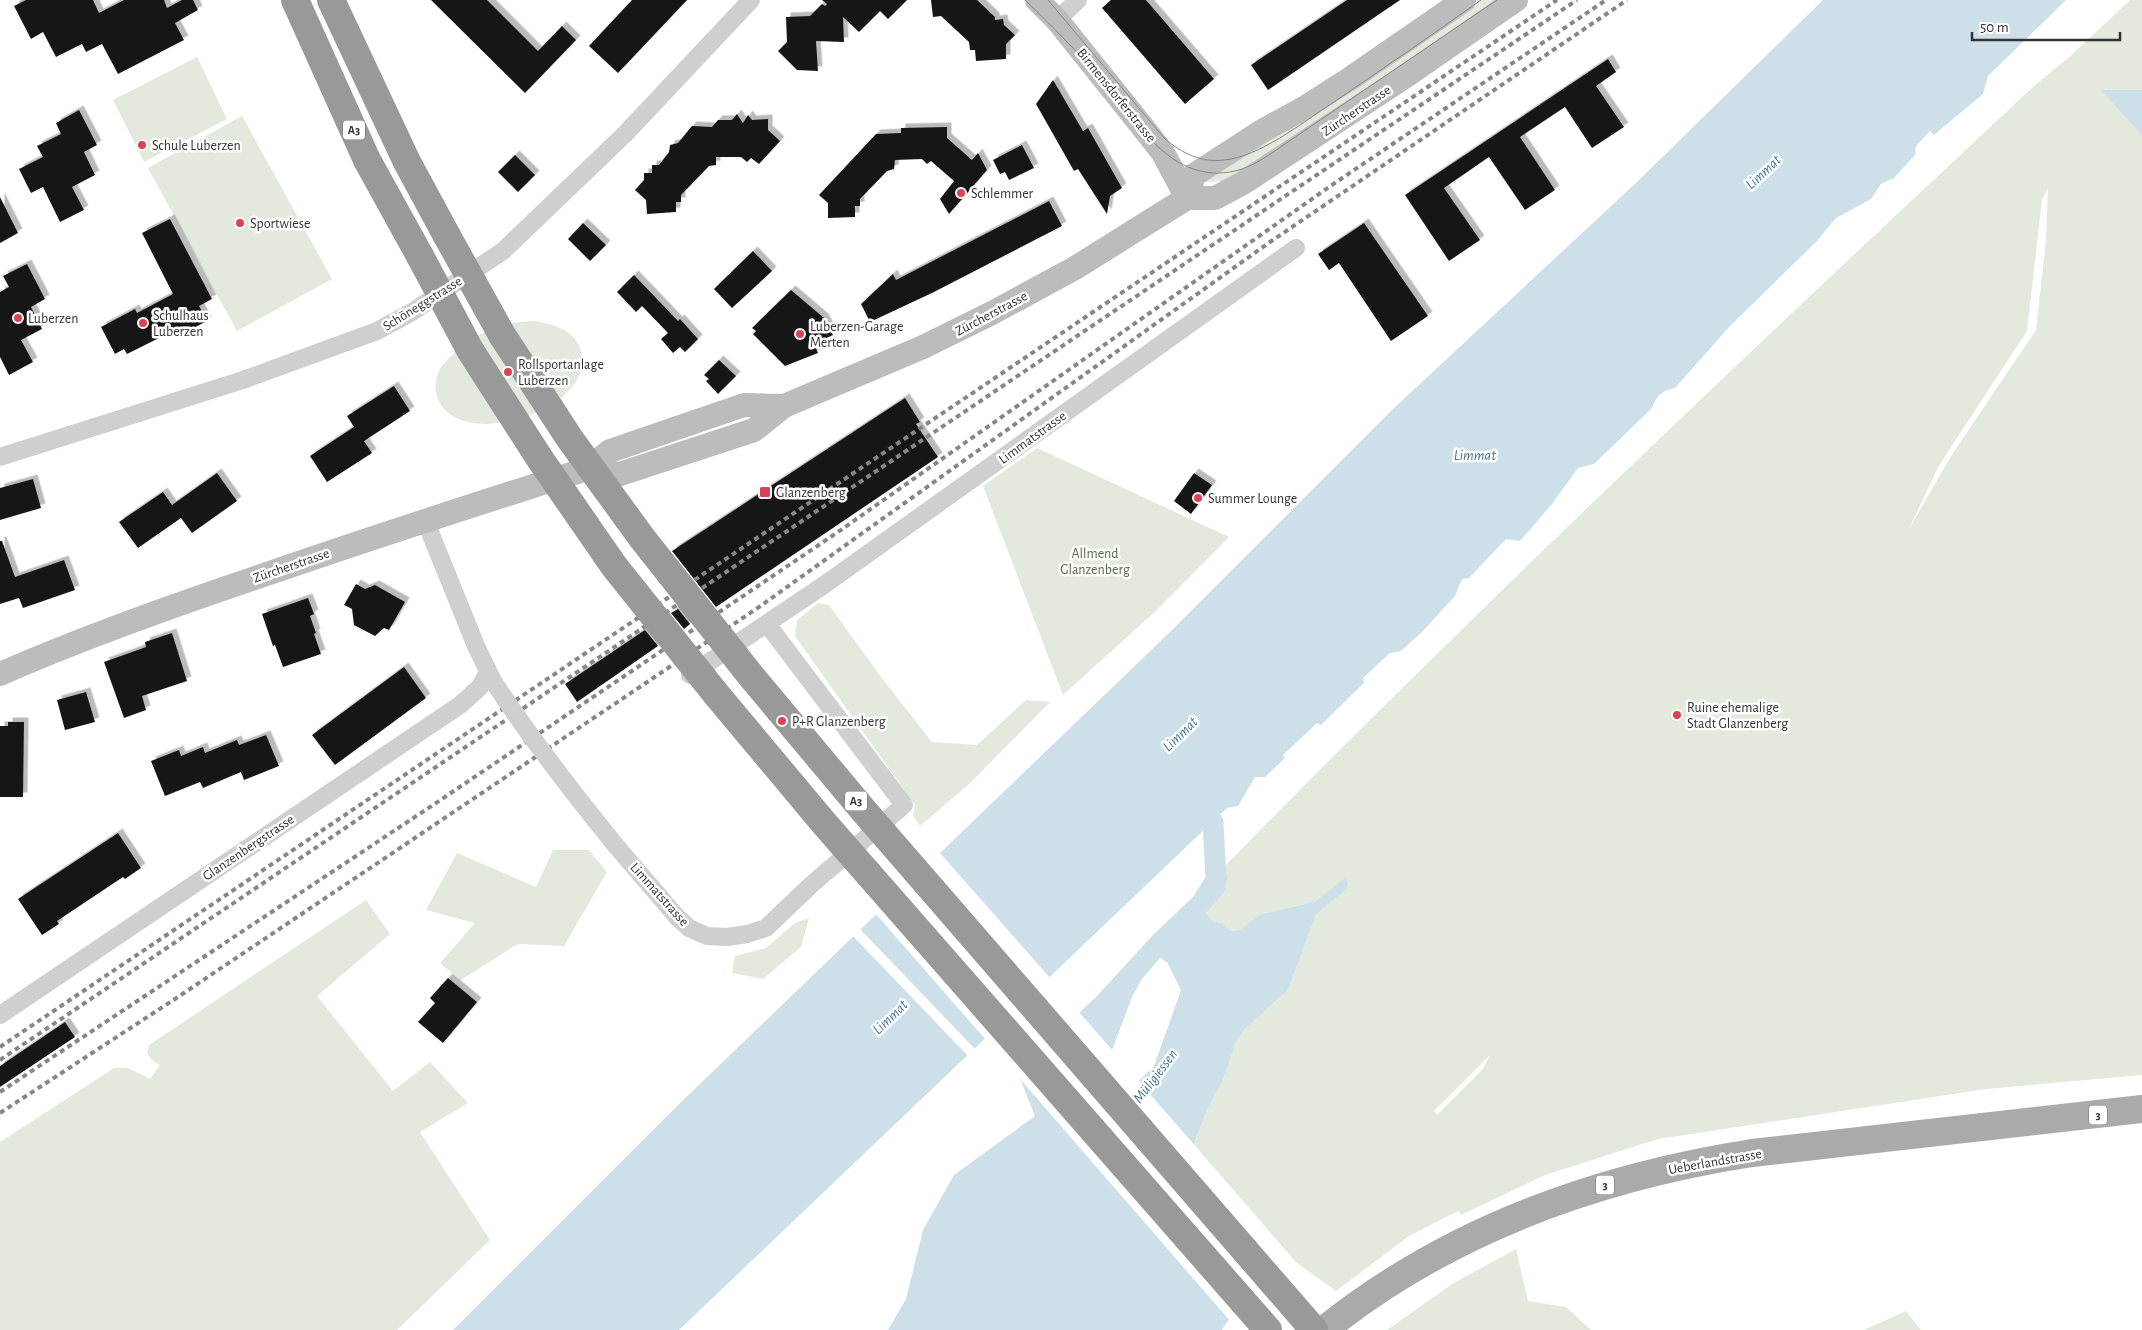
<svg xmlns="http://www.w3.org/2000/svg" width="2142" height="1330" font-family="'Alegreya Sans',sans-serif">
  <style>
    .green { fill: #e3e9dc; fill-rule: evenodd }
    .water { fill: #cde0ea; fill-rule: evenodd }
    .pier { fill: #fff }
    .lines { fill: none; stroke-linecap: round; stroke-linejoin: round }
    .canal { stroke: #cde0ea; stroke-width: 21 }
    .building { fill: #191919; filter: url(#shadow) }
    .street { stroke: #cfcfcf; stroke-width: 18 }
    .secondary { stroke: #bcbcbc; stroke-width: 24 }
    .primary { stroke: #aaa; stroke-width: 28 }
    .highway { stroke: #999; stroke-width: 28 }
    .tram { stroke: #878787; stroke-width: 1 }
    .rail { stroke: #878787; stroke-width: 4; stroke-dasharray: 5 4; stroke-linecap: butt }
    .street-bridge { stroke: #cfcfcf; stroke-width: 18 }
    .highway-bridge { stroke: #999; stroke-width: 28 }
    .poi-dot { fill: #da4355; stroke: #fff; stroke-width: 2 }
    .labels { text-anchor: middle; stroke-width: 5; stroke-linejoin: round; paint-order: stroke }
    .shield { fill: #fff; stroke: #707070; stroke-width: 1 }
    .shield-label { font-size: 12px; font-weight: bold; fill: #323232 }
    .street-label { font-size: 14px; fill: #323232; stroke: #fff }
    .poi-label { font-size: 14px; fill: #323232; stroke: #fff; text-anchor: start }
    .park-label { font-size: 14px; fill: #576c42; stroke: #fff }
    .water-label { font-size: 15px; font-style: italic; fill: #447690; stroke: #fff }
  </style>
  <defs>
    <filter id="shadow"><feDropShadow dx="4.5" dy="-4.5" stdDeviation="0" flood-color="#0004"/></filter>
  </defs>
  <rect width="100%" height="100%" fill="#fff"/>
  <g class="green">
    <polygon points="1472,0 1505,0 1233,181 1203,182"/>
    <path d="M2130,0H2142V1075L1986,1089L1658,1139L1545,1175L1461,1215L1458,1211L1409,1236L1336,1291L1293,1260L1194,1144L1207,1110L1223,1080L1236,1042L1245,1029L1288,990L1316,915L1343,892L1342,880L1314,902L1261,914L1240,931H1231L1221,923L1213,921L1206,913L1224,893L1228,876L1221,870C1484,601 1759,343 2034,86L2067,59ZM2048,189L2046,240L2036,330L1951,456L1909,529L1938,467L2027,331L2042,199ZM1490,1055L1483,1069L1437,1115L1434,1111Z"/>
    <polygon points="197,57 227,119 144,162 113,100"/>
    <polygon points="242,116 332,279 237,331 148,168"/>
    <path d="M534,321C555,324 578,331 582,356C589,415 448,455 436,392C434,378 439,367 449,358C477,333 496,323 534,321Z"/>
    <polygon points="1037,448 1229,537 1159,608 1063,695 983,486"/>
    <polygon points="818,603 829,605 881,677 932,742 977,745 1026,700 1050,702 968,785 920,826 913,816 915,805 795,636 797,620"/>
    <polygon points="553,850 589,850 607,872 564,946 518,944 461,980 440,963 475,923 426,910 457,853 536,887"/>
    <polygon points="366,900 390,934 317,996 393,1091 430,1062 468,1103 420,1132 490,1240 397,1330 0,1330 0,1142 114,1068 128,1068 150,1079 160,1065 152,1060 147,1053 149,1045"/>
    <polygon points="809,918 801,947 763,979 732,973 735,956 766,948 795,923"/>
    <polygon points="1516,1249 1528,1301 1566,1307 1591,1330 1387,1330 1452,1284"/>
    <polygon points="1906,1311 1921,1330 1864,1330"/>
  </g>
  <g class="water">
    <path d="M1823,0H2066L1988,76L1983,94L1934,135L1930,131L1916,146L1915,155L1894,178L1881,184L1871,199L1836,218L1817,241L1729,327L1675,388C1663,390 1656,396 1652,408L1594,464L1578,468L1552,504L1520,541L1506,539L1469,578L1462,579L1455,596L1422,632L1401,651L1390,653L1363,678L1364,683L1321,725L1317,723L1283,755L1285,758L1265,777H1255L1238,806L1227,808L679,1330H453L677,1106L1171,631L1394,408L1638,181Z"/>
    <polygon points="2102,90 2142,90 2142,135 2101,90"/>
    <path d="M1221,870L1228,876L1224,893L1206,913L1213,921L1221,923L1231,931L1240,930L1261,914L1314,902L1342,880L1346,879L1348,885L1343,892L1316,915L1288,990L1245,1029L1236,1042L1223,1080L1207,1110L1194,1144L1293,1260L1227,1322L1222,1330H888L906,1299L923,1230L954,1175L1035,1116L1017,1071L1096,997L1153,935ZM1160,958L1167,962L1181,990L1154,1066L1111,1109L1088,1083L1107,1064L1132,997L1142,979Z"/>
  </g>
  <g class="pier">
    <polygon points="939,852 1051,979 986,1040 875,913"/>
    <polygon points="859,928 976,1050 969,1057 852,935"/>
    <polygon points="1078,1011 1114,1052 1109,1065 1092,1083 1111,1106 1137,1079 1295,1261 1231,1322 1014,1072"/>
  </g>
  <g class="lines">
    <polyline class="canal" points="1204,899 1216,880 1213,822"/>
  </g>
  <g class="building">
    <polygon points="26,0 93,0 99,13 124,0 164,0 167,8 182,0 193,0 198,10 175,23 184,40 118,74 102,44 86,52 82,44 56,57 43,32 31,39 14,6"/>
    <polygon points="431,0 487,0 538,51 562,26 576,40 525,93"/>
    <polygon points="632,0 687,0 618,73 589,46"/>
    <polygon points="822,0 907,0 888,19 880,11 859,32 843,17 844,42 816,41 818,71 797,70 778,51 787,42 786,17 810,16 822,4 825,6 827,4"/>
    <polygon points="931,0 977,0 995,17 995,20 1003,19 1004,25 1015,35 1006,44 1006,59 976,61 975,50 970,50 969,42 941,16 933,17"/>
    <polygon points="1111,0 1146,0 1214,79 1185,104 1102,8"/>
    <polygon points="1347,0 1400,0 1268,90 1251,65"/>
    <polygon points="1608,59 1616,72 1596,86 1624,127 1592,148 1565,107 1520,137 1555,190 1525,210 1489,157 1444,188 1480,240 1449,261 1405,195"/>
    <polygon points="1053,80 1083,131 1088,128 1122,188 1110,196 1107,214 1078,169 1074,171 1036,104"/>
    <polygon points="79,110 97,145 84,152 95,175 72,187 84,210 60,222 43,187 31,193 19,169 43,157 37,146 61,134 56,123"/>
    <polygon points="737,114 743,123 748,115 752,120 768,119 768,130 780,141 759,164 751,158 747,162 741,157 716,157 716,165 709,166 681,195 681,202 676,202 676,212 647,214 646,200 635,190 644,180 644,173 652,173 652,165 659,165 669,152 670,145 678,143 692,126 712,127 718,120 732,120"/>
    <polygon points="947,127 947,138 972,160 978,153 987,170 949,214 940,199 954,181 931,161 927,164 922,159 895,160 894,169 887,171 860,199 860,206 855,206 855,217 828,218 828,203 819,195 876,134 901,133 901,128"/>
    <polygon points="1022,145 1034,168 1009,180 1005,172 1000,174 993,160"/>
    <polygon points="515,155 535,175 518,192 498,172"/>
    <polygon points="0,197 18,233 0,243"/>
    <polygon points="1049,201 1062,226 934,292 870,322 861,304 893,274 896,280"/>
    <polygon points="170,219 212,299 199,306 207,321 178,336 175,330 127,354 124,349 115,354 101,327 135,309 137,313 173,294 142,233"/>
    <polygon points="583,223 606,245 590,261 568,239"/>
    <polygon points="1364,223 1428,316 1391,341 1339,263 1329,270 1318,254"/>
    <polygon points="753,251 772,271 732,308 714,289"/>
    <polygon points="27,264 45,299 31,307 42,329 21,340 33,362 9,375 0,357 0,292 9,287 3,276"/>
    <polygon points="634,275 678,321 680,319 698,339 685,352 680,347 673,353 661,339 668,333 642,306 636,312 617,292"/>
    <polygon points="791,290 824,318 833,335 814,344 818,353 785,366 753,334 756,331 752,328"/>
    <polygon points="719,360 736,376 718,394 706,381 709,379 704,375"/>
    <polygon points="394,386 410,411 364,441 372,453 327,482 310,456 354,427 347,416"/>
    <polygon points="905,398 920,422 916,424 938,457 716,607 672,551"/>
    <polygon points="217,473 237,501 192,533 181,518 138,548 119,522 163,492 172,505"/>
    <polygon points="1194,473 1212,485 1191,514 1174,501"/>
    <polygon points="33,479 41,508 0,520 0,488"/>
    <polygon points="0,541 2,541 15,577 64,560 75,590 23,608 19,598 0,604"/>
    <polygon points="356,584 365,589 375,585 405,602 389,630 384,628 375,636 354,625 352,609 344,605"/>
    <polygon points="308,598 314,614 310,616 316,633 314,634 321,654 283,667 275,645 273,646 262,614"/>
    <polygon points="678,609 690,624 684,629 671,613"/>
    <polygon points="645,630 658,646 577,702 565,684"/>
    <polygon points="172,633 187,681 142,696 146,710 124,718 104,662 146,647 145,642"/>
    <polygon points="404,667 426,698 335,765 312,735"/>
    <polygon points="86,692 95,722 65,730 57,700"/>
    <polygon points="8,722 24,722 23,797 0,797 0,726 8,726"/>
    <polygon points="266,735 279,766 244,780 241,772 203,788 200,782 165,796 151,761 179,750 181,756 203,747 205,753 237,740 239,745"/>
    <polygon points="118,833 141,868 125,879 123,877 57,921 59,924 42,935 18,899"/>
    <polygon points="448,978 477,1002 443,1043 418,1022 435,1003 430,998"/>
    <polygon points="65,1022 75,1037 0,1087 0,1066"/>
  </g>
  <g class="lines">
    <g class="street">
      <polyline points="1057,20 1078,0"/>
      <polyline points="0,457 243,380 377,331 412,312 503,251 625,134 751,0"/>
      <polyline points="425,520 476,646 493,681"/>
      <polyline points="690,675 824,585 1296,248"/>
      <polyline points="617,847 677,917 689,928 707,936 727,937 747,934 766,928 811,885 904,805 767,624"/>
      <polyline points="0,1015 460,705 480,687 488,672"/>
    </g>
    <g class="secondary">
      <polyline points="1037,0 1057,20 1149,135 1163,153 1187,198"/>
      <polyline points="1187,198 1194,175 1262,131 1304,108 1351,78 1464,0"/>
      <polyline points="587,469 620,474 754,430 784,406 923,347 992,313 1075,268 1187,198 1215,198 1243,183 1406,76 1516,0"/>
      <path d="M0,674C84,637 169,607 255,578C365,540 476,504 587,469L610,451L744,405L784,406"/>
    </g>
    <path class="primary" d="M1324,1330C1447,1231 1598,1177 1752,1153L2142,1109"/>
    <g class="highway">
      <polyline points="295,0 367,160 420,256"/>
      <polyline points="331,0 407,162 447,236"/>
    </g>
    <g class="tram">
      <path d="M1025,0C1053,27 1080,54 1104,83C1138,124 1173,185 1235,171C1252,167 1268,156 1282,146L1497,0"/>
      <path d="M1048,0L1165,139C1182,153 1201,163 1224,160C1259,157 1302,123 1331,104C1381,70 1432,35 1481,0"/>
    </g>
    <g class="rail">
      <polyline points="0,1047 1557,0"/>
      <polyline points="0,1060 1577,0"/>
      <polyline points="0,1092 433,805 838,532 1329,187 1606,0"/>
      <polyline points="0,1113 175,999 759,607 1270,242 1627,0"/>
    </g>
    <path class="street-bridge" d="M493,681C531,739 573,793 617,847"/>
    <g class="highway-bridge">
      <polyline points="447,236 502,335 570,439 642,538 751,676 864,811 1314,1330"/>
      <polyline points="420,256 470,350 540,459 614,566 716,694 823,822 1268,1330"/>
    </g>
  </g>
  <g class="poi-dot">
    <circle cx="142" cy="145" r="5"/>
    <circle cx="961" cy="193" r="5"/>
    <circle cx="240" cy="223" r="5"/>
    <circle cx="18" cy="318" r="5"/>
    <circle cx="143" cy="323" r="5"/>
    <circle cx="800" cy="334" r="5"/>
    <circle cx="508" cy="372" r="5"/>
    <rect x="759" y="486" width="12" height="12" rx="2.5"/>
    <circle cx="1198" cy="498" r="5"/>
    <circle cx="1677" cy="715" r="5"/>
    <circle cx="782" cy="721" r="5"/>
  </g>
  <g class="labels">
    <g class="shield">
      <rect x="343" y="120.5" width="22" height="19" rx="4"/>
      <rect x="845" y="791.5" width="22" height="19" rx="4"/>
      <rect x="2089" y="1105.5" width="18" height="19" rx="4"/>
      <rect x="1596" y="1175.5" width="18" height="19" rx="4"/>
    </g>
    <g class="shield-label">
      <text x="354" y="134">A3</text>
      <text x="856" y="805">A3</text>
      <text x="2098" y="1119">3</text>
      <text x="1605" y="1189">3</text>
    </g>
    <g class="street-label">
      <text transform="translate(1117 95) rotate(51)" y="5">Birmensdorferstrasse</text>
      <text transform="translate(1356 110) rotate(-34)" y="5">Zürcherstrasse</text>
      <text transform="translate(422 303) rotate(-32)" y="5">Schöneggstrasse</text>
      <text transform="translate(991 313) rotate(-28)" y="5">Zürcherstrasse</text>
      <text transform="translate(1032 437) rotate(-36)" y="5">Limmatstrasse</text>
      <text transform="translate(291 565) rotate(-19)" y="5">Zürcherstrasse</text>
      <text transform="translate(248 847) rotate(-34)" y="5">Glanzenbergstrasse</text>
      <text transform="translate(660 894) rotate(48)" y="5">Limmatstrasse</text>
      <text transform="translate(1715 1161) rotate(-10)" y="5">Ueberlandstrasse</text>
    </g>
    <g class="poi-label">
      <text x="152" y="150">Schule Luberzen</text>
      <text x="971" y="198">Schlemmer</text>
      <text x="250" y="228">Sportwiese</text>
      <text x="153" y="320">Schulhaus<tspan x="153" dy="16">Luberzen</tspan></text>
      <text x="28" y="323">Luberzen</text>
      <text x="810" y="331">Luberzen-Garage<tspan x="810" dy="16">Merten</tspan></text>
      <text x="518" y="369">Rollsportanlage<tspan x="518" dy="16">Luberzen</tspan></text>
      <text x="776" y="497">Glanzenberg</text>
      <text x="1208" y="503">Summer Lounge</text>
      <text x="1687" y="712">Ruine ehemalige<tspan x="1687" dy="16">Stadt Glanzenberg</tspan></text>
      <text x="792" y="726">P+R Glanzenberg</text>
    </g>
    <g class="park-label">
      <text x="1095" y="558">Allmend<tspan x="1095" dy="16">Glanzenberg</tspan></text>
    </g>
    <g class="water-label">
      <text transform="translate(1763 172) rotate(-43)" y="5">Limmat</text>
      <text x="1475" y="460">Limmat</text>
      <text transform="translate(1180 734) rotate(-44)" y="5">Limmat</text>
      <text transform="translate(890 1017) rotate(-44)" y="5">Limmat</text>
      <text transform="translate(1155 1076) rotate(-53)" y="5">Müligiessen</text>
    </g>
  </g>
  <path d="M1972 32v8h148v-8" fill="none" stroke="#323232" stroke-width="2.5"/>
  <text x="1980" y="32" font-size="15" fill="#323232" stroke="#ffffff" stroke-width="4" paint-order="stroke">50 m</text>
</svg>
